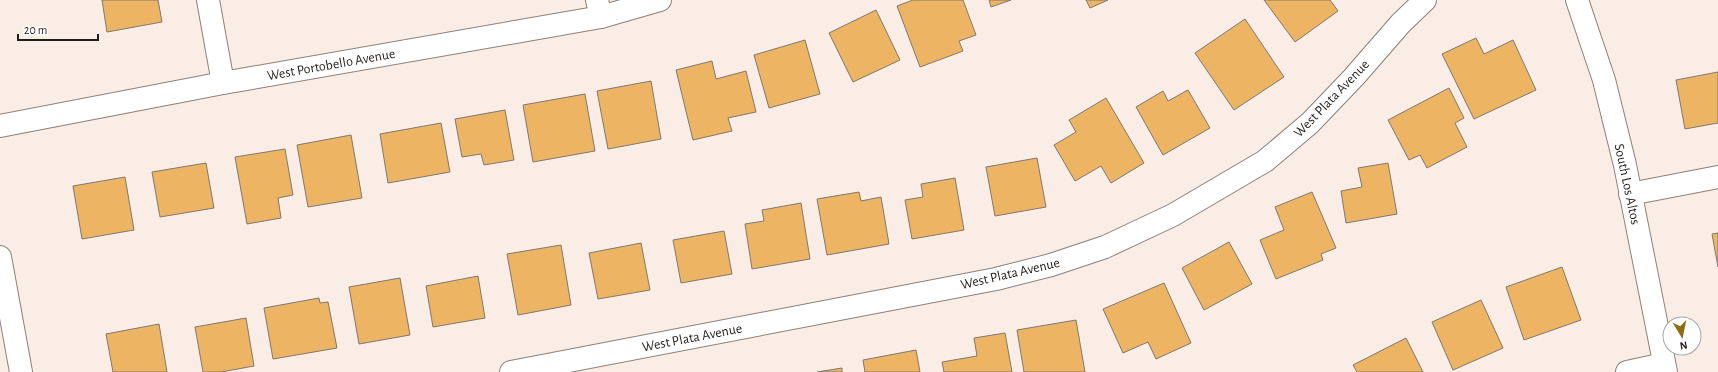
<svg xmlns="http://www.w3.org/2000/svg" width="1718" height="372" font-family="'Alegreya Sans',sans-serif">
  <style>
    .building { fill: #edb463; stroke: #80786f }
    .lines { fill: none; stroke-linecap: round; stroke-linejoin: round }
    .street-casing { stroke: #8b8179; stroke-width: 24 }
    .secondary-casing { stroke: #8b8179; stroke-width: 24 }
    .street { stroke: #fff; stroke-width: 22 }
    .secondary { stroke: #fff; stroke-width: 22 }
    .labels { text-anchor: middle; stroke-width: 3; stroke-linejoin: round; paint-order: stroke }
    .street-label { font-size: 14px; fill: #211d1a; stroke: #fff }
  </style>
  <rect width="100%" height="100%" fill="#f9ede5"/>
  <g class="building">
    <polygon points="102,0 158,0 162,22 107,32"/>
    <polygon points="913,0 963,0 976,35 959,41 963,51 920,67 897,6"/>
    <polygon points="989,0 1011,0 991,7"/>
    <polygon points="1086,0 1108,0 1090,8"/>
    <polygon points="1264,0 1330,0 1338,11 1295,42"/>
    <polygon points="876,10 900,60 853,82 829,33"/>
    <polygon points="1245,19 1284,77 1234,110 1195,53"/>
    <polygon points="1476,38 1484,54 1513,40 1536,90 1474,119 1442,54"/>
    <polygon points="805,40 820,94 769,108 754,55"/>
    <polygon points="712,61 716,79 746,71 756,112 728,118 732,131 693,140 676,70"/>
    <polygon points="1718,72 1718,123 1685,129 1676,80"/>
    <polygon points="651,81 661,139 608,149 597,91"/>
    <polygon points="1449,88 1464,118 1455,123 1467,147 1427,168 1420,155 1409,160 1388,120"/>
    <polygon points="1188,90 1210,128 1163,155 1136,107 1163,91 1168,101"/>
    <polygon points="585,94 595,151 533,162 523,105"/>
    <polygon points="1106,98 1144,163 1111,183 1101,166 1075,181 1054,145 1076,132 1069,120"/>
    <polygon points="505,110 514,160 484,165 481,154 462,157 455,119"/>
    <polygon points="441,123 450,172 388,183 380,134"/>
    <polygon points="351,135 362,198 308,207 297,145"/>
    <polygon points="285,149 293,195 278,198 281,218 247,224 235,157"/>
    <polygon points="1037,158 1046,207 995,216 986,167"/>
    <polygon points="206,163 214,208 160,217 152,172"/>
    <polygon points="1388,163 1397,214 1346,223 1341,191 1362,187 1358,168"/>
    <polygon points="125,177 134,230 82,239 73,186"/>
    <polygon points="955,178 964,230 912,239 905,200 923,197 921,184"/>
    <polygon points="859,192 861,201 881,197 889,244 827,255 817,199"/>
    <polygon points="1312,192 1336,248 1321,254 1323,260 1276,279 1260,240 1284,230 1275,207"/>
    <polygon points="801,203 810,259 752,269 745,224 764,221 762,210"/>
    <polygon points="724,231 732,274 681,283 673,240"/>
    <polygon points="1718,233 1718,267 1712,234"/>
    <polygon points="1229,242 1252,284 1204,310 1182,268"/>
    <polygon points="641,243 650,290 598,299 589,253"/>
    <polygon points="561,245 571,305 518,315 507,254"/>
    <polygon points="1562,267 1581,320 1524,340 1506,287"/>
    <polygon points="478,276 485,318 433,327 426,286"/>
    <polygon points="400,278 410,335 359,344 349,287"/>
    <polygon points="1164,283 1191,343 1156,359 1148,342 1123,353 1103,309"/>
    <polygon points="319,298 320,303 328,302 337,348 273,359 264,308"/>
    <polygon points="1481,300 1503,348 1453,370 1432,322"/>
    <polygon points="246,318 254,366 221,372 203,372 195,327"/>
    <polygon points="1076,320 1085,372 1024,372 1017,330"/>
    <polygon points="159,324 167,372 113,372 106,334"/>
    <polygon points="1005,333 1012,372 944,372 942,362 977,356 974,338"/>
    <polygon points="1406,338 1423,372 1357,372 1353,365"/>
    <polygon points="916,350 920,372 865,372 863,360"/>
    <polygon points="842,368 842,372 817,372"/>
  </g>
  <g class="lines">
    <defs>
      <g id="street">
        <polyline points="208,0 223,83"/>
        <polyline points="597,0 601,17"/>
        <polyline points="1630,194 1718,177"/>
        <polyline points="511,372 996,279 1051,265 1105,247 1173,215 1265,161 1310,123 1354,77 1401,23 1425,0"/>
        <polyline points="1627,372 1664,364"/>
      </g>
      <g id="secondary">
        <polyline points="1577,0 1604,80 1625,165 1666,372"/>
        <polyline points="0,126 223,83 601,17 660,0"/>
        <polyline points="0,257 21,372"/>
      </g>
    </defs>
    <use href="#street" class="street-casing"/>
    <use href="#secondary" class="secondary-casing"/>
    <use href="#street" class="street"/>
    <use href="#secondary" class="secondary"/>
  </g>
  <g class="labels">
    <g class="street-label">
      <text transform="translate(331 64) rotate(-10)" y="5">West Portobello Avenue</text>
      <text transform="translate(1331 98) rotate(-46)" y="5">West Plata Avenue</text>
      <text transform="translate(1628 184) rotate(78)" y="5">South Los Altos</text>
      <text transform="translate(1010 273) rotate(-13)" y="5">West Plata Avenue</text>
      <text transform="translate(692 337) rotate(-11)" y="5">West Plata Avenue</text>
    </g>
  </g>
  <g transform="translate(1682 336) rotate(170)"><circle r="19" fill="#ffffff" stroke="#a6a5a3"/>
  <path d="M0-3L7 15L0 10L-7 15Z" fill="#8f6c11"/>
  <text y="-6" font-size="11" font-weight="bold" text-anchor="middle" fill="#211d1a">N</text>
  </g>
  <path d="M18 34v6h80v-6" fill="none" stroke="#211d1a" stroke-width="2"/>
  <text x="24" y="34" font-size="12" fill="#211d1a" stroke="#ffffff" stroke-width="3" paint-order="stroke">20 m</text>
</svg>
